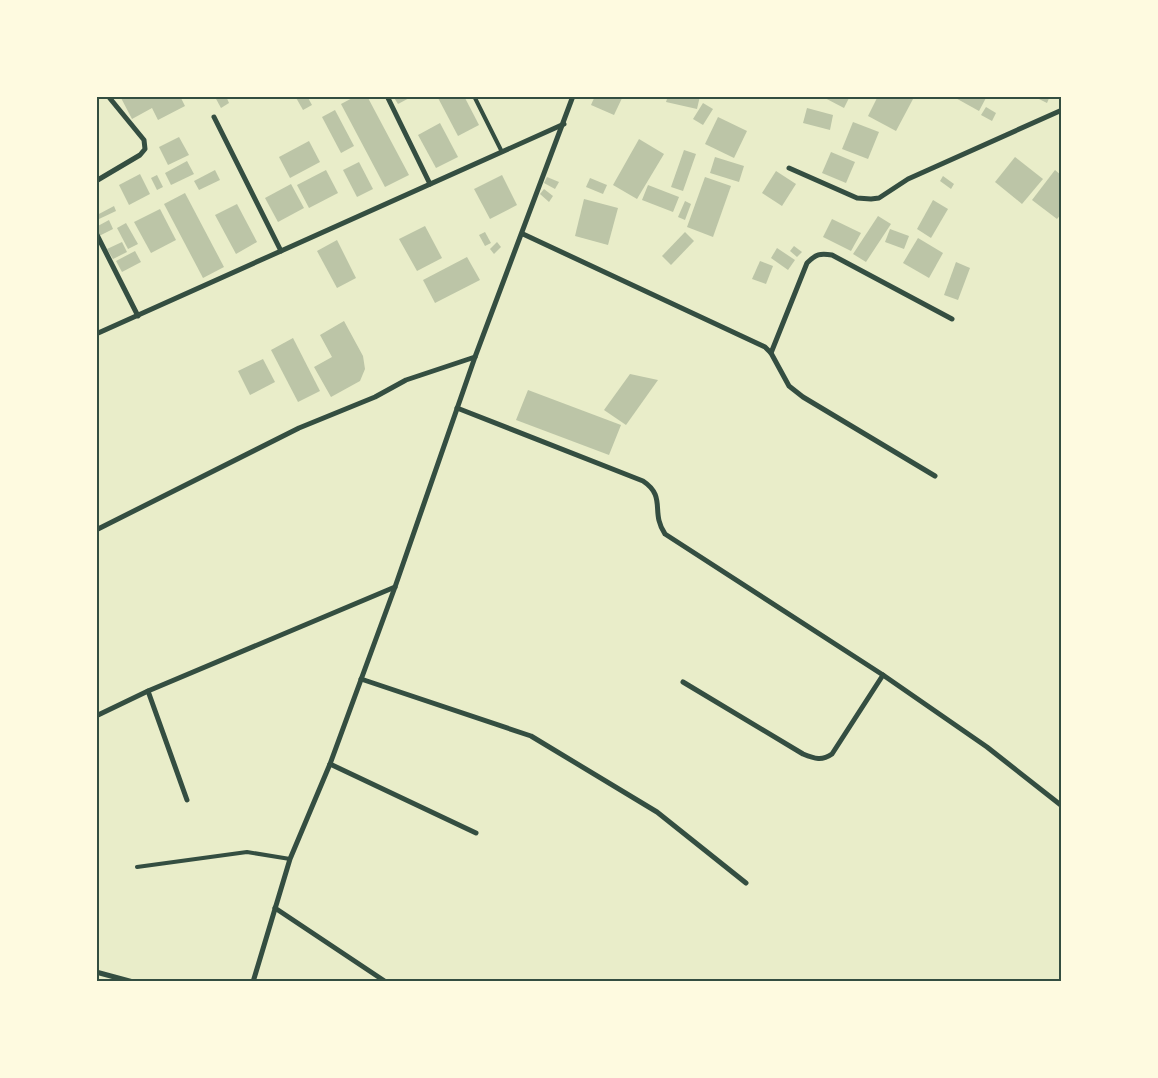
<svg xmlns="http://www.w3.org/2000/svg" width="1158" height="1078" font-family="'Archivo Narrow',sans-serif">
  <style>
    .building { fill: #bcc5a7 }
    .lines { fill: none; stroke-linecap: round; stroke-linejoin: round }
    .service { stroke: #344e41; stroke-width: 4 }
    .minor { stroke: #344e41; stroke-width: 5 }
    .neatline { fill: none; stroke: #344e41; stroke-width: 2 }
  </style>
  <rect width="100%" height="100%" fill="#e9edc9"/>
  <g class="building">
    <polygon points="120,96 180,96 185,106 158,120 152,108 132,119"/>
    <polygon points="226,96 229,103 221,108 215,97"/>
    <polygon points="295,96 307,96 312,105 303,110"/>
    <polygon points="356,96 367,96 409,175 385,187 341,104"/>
    <polygon points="393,96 413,96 398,104"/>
    <polygon points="437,96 464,96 479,125 458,136"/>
    <polygon points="595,96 623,96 614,115 591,105"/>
    <polygon points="668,96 700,96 697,109 666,102"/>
    <polygon points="821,96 850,96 844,108"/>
    <polygon points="878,96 909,96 913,99 896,131 868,116"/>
    <polygon points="952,96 987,96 979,111"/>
    <polygon points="1033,96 1050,96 1047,103"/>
    <polygon points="703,103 713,109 703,125 693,119"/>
    <polygon points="986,107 996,113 992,121 981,115"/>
    <polygon points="807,108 833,115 830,130 803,123"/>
    <polygon points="335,110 354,146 341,153 322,117"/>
    <polygon points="718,117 747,131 734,158 705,144"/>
    <polygon points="853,122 879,132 868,159 842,149"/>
    <polygon points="440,123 458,157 436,168 418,135"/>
    <polygon points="179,137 189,155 168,165 159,147"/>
    <polygon points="639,139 664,154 637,199 613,185"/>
    <polygon points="309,141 320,162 290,178 279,157"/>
    <polygon points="684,150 696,154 683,191 671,187"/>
    <polygon points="831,152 855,162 846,183 822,173"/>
    <polygon points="715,157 744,166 739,182 710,173"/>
    <polygon points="1015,157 1043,179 1022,204 995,182"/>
    <polygon points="187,161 194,174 171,185 165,173"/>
    <polygon points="359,162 373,189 357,197 343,170"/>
    <polygon points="215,170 220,180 199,190 194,181"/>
    <polygon points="326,170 338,193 309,208 297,185"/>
    <polygon points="1055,170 1062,176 1062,213 1057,219 1032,200"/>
    <polygon points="776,171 796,184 782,206 762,193"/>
    <polygon points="140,174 150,194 129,205 119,185"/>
    <polygon points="157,175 163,187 157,190 151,178"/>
    <polygon points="502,175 517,205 490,219 474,189"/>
    <polygon points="943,176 954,184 951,189 940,181"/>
    <polygon points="547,177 559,182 555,189 544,183"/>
    <polygon points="705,177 731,186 713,237 687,227"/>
    <polygon points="590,178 607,185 603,194 586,187"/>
    <polygon points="291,184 304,208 278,222 265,198"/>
    <polygon points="648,185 679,197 673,212 642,200"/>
    <polygon points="544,189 553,196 549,202 540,194"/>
    <polygon points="185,193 224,267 203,278 164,204"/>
    <polygon points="584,199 618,208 608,245 575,236"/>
    <polygon points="933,200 948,209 931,238 917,229"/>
    <polygon points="685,201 691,204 685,220 678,217"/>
    <polygon points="237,204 257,242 236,254 215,215"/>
    <polygon points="114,206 116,211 99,219 97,215"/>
    <polygon points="160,209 176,240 151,253 134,222"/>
    <polygon points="878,216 891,224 866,262 853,254"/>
    <polygon points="832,219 861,233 851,251 823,237"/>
    <polygon points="109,220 113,229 99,236 96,227"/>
    <polygon points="126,223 138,244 128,249 117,228"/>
    <polygon points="425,226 442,258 417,271 399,239"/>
    <polygon points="890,229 909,236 904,249 885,242"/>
    <polygon points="485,232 491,243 485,246 479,235"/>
    <polygon points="685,232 694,241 671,265 662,256"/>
    <polygon points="918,238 943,253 929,278 903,263"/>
    <polygon points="337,240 356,278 337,288 317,251"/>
    <polygon points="122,242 127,252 113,259 107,249"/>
    <polygon points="497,242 501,247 494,254 490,249"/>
    <polygon points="794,246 802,252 797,257 790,251"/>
    <polygon points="777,248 795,260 788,270 771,258"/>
    <polygon points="135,251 141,262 122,272 116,261"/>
    <polygon points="467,257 480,280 435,303 423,280"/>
    <polygon points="760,261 773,266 766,284 752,279"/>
    <polygon points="956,262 970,268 958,300 944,295"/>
    <polygon points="344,321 363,356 365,369 360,381 331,397 314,367 332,357 320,335"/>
    <polygon points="293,338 320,391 298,402 271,350"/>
    <polygon points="263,359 275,382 250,395 238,371"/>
    <polygon points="630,374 658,380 626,425 604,410"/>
    <polygon points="528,390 621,425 609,455 516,420"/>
  </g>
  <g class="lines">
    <g class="service">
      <polyline points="474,96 502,152"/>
      <polyline points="137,867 247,852 290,859"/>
    </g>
    <g class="minor">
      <polyline points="387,96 430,184"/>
      <polyline points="214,117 281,251"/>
      <polyline points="789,168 857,198 871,199 879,198 908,179 1062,110"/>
      <polyline points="96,181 140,155 145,149 144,140 108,96"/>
      <polyline points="96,233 138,316"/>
      <polyline points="523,234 765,347 771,353 789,386 803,397 935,476"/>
      <polyline points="96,334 564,124"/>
      <path d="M771,353L807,263C816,254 820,253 832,255L952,319"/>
      <path d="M457,408L643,481C667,497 650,512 665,534L883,675L987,747L1062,806"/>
      <polyline points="96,530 299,428 375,397 406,380 475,357"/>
      <polyline points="361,679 531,736 657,812 746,883"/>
      <path d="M683,682L803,754C815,759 822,761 832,754L883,675"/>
      <polyline points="148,691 187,800"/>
      <polyline points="96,716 148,691 395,587"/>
      <polyline points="330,764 476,833"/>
      <polyline points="275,908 386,982"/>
      <polyline points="96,972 133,982"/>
      <polyline points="253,982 290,859 330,764 395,587 475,357 573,96"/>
    </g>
  </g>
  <rect width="1158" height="1078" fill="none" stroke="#fefae0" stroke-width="195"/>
  <rect x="98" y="98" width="962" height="882" class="neatline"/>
</svg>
